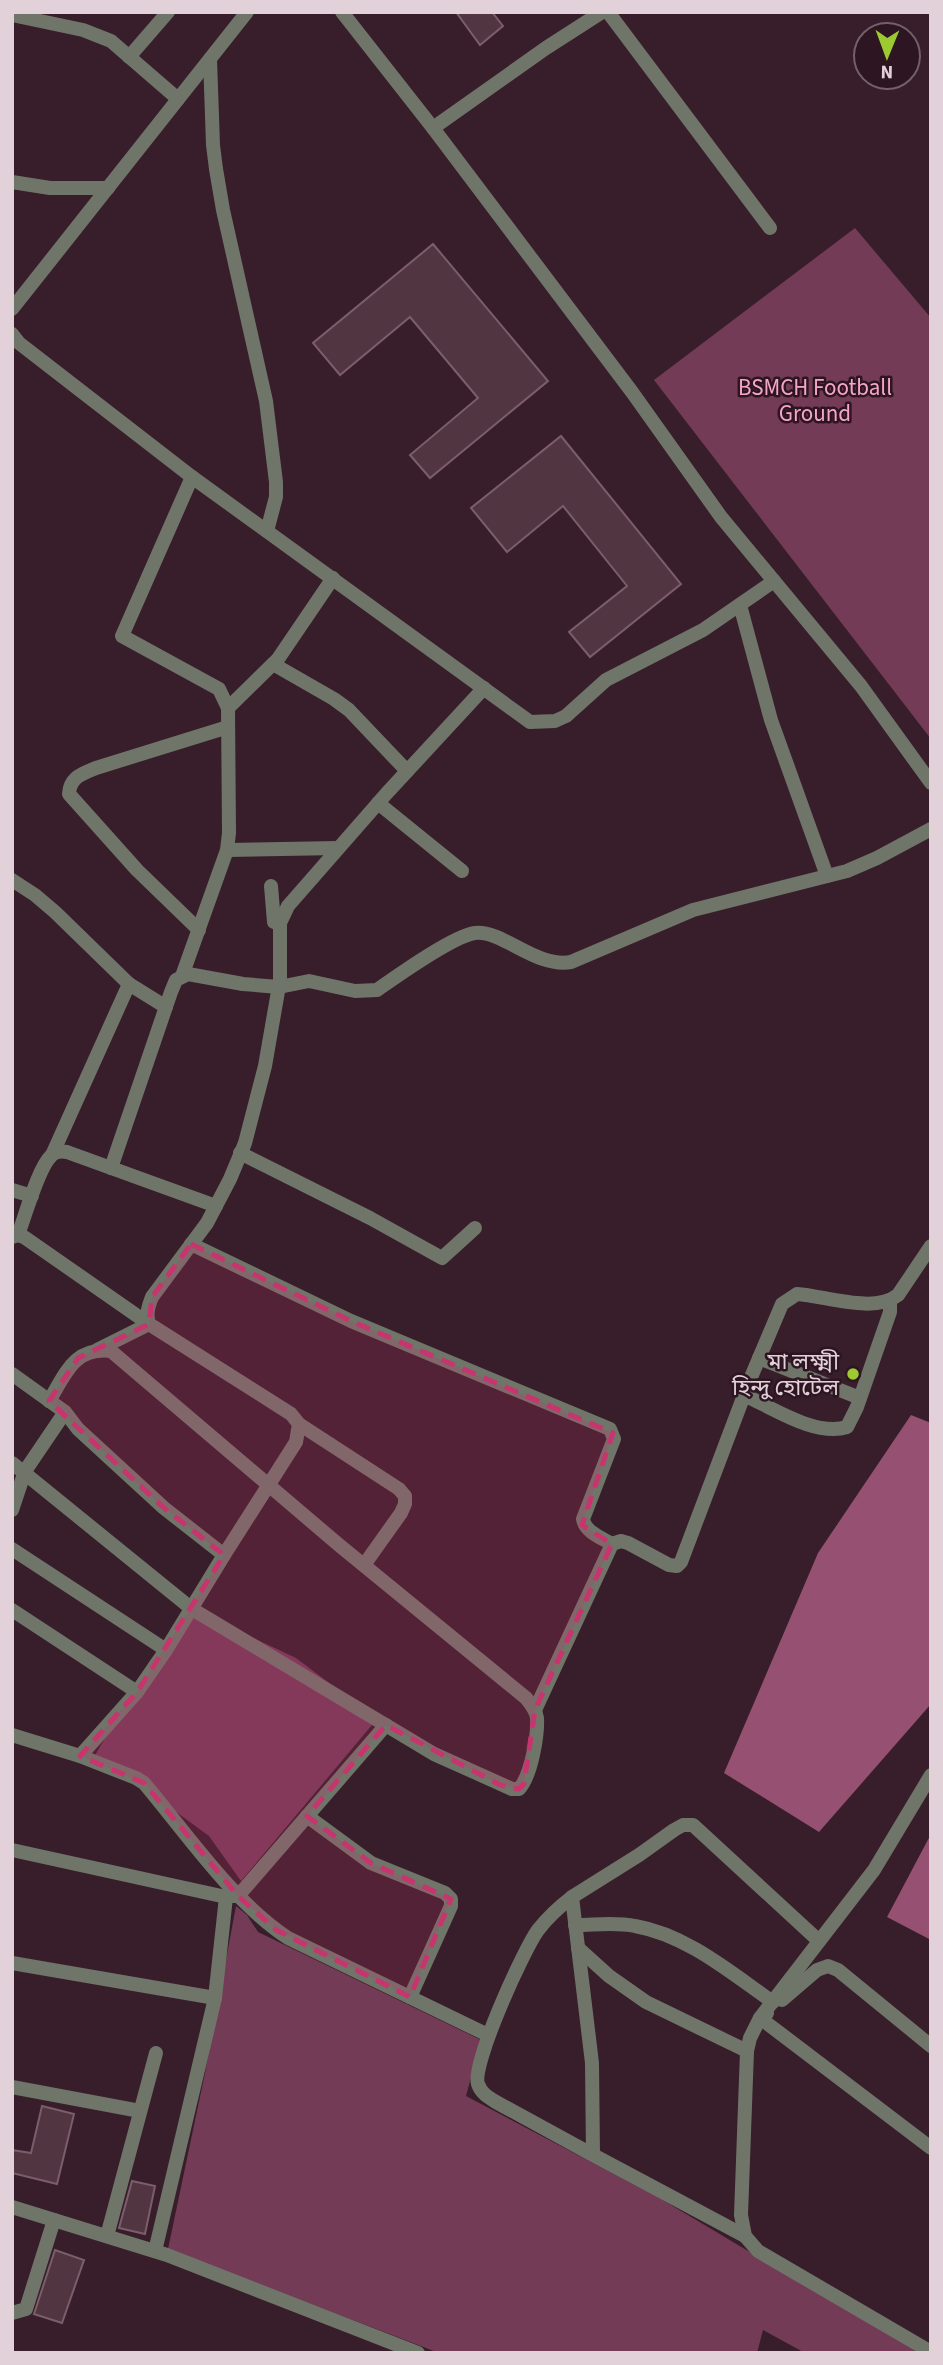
<svg xmlns="http://www.w3.org/2000/svg" width="943" height="2365" font-family="'Source Sans 3','Noto Sans Bengali',sans-serif">
  <style>
    .green { fill: #743b57 }
    .water { fill: #965172 }
    .building { fill: #513642; stroke: #7b5d6b; stroke-width: 2 }
    .lines { fill: none; stroke-linecap: round; stroke-linejoin: round }
    .street { stroke: #707569; stroke-width: 14 }
    .marked { fill: #c7346e; fill-opacity: 0.2; stroke: #c7346e; stroke-width: 5; stroke-dasharray: 14 9; stroke-linejoin: round }
    .poi-dot { fill: #9dca30; stroke: #2d1521; stroke-width: 2.5 }
    .labels { text-anchor: middle; stroke-width: 5; stroke-linejoin: round; paint-order: stroke }
    .park-label { font-size: 23px; fill: #f6a5ca; stroke: #2d1521 }
    .poi-label { font-size: 23px; fill: #e2d1d8; stroke: #2d1521; text-anchor: end }
  </style>
  <rect width="100%" height="100%" fill="#371e2a"/>
  <g class="green">
    <polygon points="855,228 931,318 931,739 654,380"/>
    <polygon points="192,1609 296,1658 377,1719 241,1881 209,1836 160,1800 94,1757 151,1659 155,1660"/>
    <polygon points="236,1906 247,1915 258,1932 481,2040 466,2096 661,2199 919,2353 805,2353 763,2330 757,2353 439,2353 168,2249 205,2073"/>
  </g>
  <g class="water">
    <polygon points="911,1415 931,1423 931,1704 819,1832 724,1773 818,1553"/>
    <polygon points="931,1834 931,1940 887,1917"/>
  </g>
  <g class="building">
    <polygon points="456,12 492,12 503,26 480,45"/>
    <polygon points="433,244 548,381 430,478 410,455 478,398 410,317 340,375 313,343"/>
    <polygon points="561,436 681,584 590,657 569,632 627,586 563,506 507,552 471,508"/>
    <polygon points="42,2106 74,2114 57,2184 12,2173 12,2150 31,2153"/>
    <polygon points="132,2181 155,2186 145,2234 119,2228"/>
    <polygon points="55,2250 84,2260 62,2323 34,2314"/>
  </g>
  <g class="lines">
    <g class="street">
      <polyline points="342,12 433,128 632,392 721,517 861,686 931,783"/>
      <polyline points="608,12 770,228"/>
      <polyline points="12,15 83,30 111,41 178,99"/>
      <polyline points="129,57 168,12"/>
      <polyline points="210,59 213,145 216,169 223,210 266,401 276,482 276,497 267,531"/>
      <polyline points="433,128 546,48 602,12"/>
      <polyline points="12,182 50,188 108,188"/>
      <polyline points="12,309 247,12"/>
      <polyline points="12,334 19,343 192,477 530,722 555,721 566,716 606,680 703,630 774,581"/>
      <polyline points="740,605 771,720 827,876"/>
      <polyline points="273,664 334,699 349,710 407,771"/>
      <polyline points="228,708 278,659 333,578"/>
      <polyline points="378,803 462,871"/>
      <polyline points="227,850 338,848"/>
      <polyline points="12,880 35,895 55,912 129,984 166,1007"/>
      <polyline points="271,886 274,922 280,923"/>
      <path d="M199,930L137,870L69,794C70,777 82,774 96,768L228,727"/>
      <polyline points="182,976 227,850 229,833 228,708 219,689 122,636 192,477"/>
      <polyline points="240,1153 370,1218 442,1258 475,1228"/>
      <polyline points="52,1155 129,984"/>
      <path d="M111,1168L171,992L176,980L188,974L243,984L279,987L309,981L355,991L377,990C397,976 453,936 475,933C503,930 535,968 571,962L693,910L847,871L877,858L931,829"/>
      <polyline points="12,1190 32,1196"/>
      <path d="M18,1235C25,1217 38,1168 51,1156C55,1151 61,1151 67,1152L216,1206"/>
      <polyline points="12,1237 18,1235 24,1237 149,1324 97,1350"/>
      <path d="M191,1244L351,1321L610,1429L614,1439L583,1519C585,1532 602,1538 612,1544"/>
      <polyline points="759,1358 860,1398"/>
      <path d="M12,1374L65,1412L78,1429L164,1508L224,1555L296,1442L299,1424L291,1414L149,1324C146,1314 148,1307 152,1297L207,1223L230,1179L245,1143L265,1066L280,980V923L288,906L386,794L484,688"/>
      <path d="M744,1395C773,1408 816,1437 847,1427L857,1407L890,1312V1301"/>
      <polyline points="299,1424 399,1489 405,1496 405,1504 401,1513 364,1565"/>
      <path d="M12,1463L192,1609L434,1754L512,1789H519C531,1776 538,1736 537,1718C536,1710 531,1704 526,1698L339,1545L111,1351C74,1347 66,1373 49,1401"/>
      <polyline points="12,1510 25,1471 65,1412"/>
      <polyline points="12,1549 166,1650"/>
      <polyline points="12,1610 137,1692 80,1756"/>
      <polyline points="137,1692 166,1650 224,1555"/>
      <path d="M535,1710L612,1544L621,1541L628,1543L669,1565L677,1566L681,1562L749,1382L782,1304L797,1294C826,1296 874,1314 898,1295L931,1246"/>
      <path d="M12,1735L80,1756L136,1778L144,1783C187,1834 233,1902 288,1938L488,2035"/>
      <polyline points="931,1775 874,1870 760,2018 750,2038 747,2051 741,2215 745,2236 758,2251 931,2352"/>
      <polyline points="307,1816 371,1863 445,1893 451,1899 451,1906 410,1997"/>
      <polyline points="12,1850 226,1897 215,1998 12,1963"/>
      <polyline points="231,1896 238,1896 386,1725"/>
      <polyline points="572,1897 639,1855 674,1830 683,1825 693,1825 819,1941"/>
      <path d="M575,1925C595,1925 616,1922 635,1926C687,1935 731,1973 773,2002"/>
      <polyline points="578,1948 609,1976 646,2002 747,2051"/>
      <polyline points="782,2000 817,1970 828,1966 838,1970 931,2046"/>
      <polyline points="767,2013 760,2018 931,2148"/>
      <polyline points="12,2087 140,2111"/>
      <path d="M593,2155L496,2102C488,2097 481,2093 478,2084C471,2065 524,1949 538,1930C548,1917 559,1907 572,1897L592,2063L593,2155L745,2236"/>
      <polyline points="12,2207 167,2255 418,2353"/>
      <polyline points="107,2236 156,2053"/>
      <polyline points="155,2251 215,1998"/>
      <polyline points="12,2313 26,2309 54,2220"/>
    </g>
  </g>
  <path class="marked" d="M191,1244L351,1321L613,1433L582,1525L612,1544L535,1710L524,1784L519,1789L500,1785L386,1725L307,1816L371,1863L451,1899L410,1997L276,1930L238,1896L144,1783L80,1756L137,1692L224,1555L164,1508L49,1401L78,1358L149,1324L152,1297Z"/>
  <circle class="poi-dot" cx="853" cy="1374" r="7"/>
  <g class="labels">
    <g class="park-label">
      <text x="815" y="395">BSMCH Football<tspan x="815" dy="26">Ground</tspan></text>
    </g>
    <g class="poi-label">
      <text x="839" y="1369">মা লক্ষ্মী<tspan x="839" dy="26">হিন্দু হোটেল</tspan></text>
    </g>
  </g>
  <rect width="943" height="2365" fill="none" stroke="#e2d1d8" stroke-width="28"/>
  <g transform="translate(887 56) rotate(181)"><circle r="33" fill="#2d1521" stroke="#75606a" stroke-width="2"/>
  <path d="M0-5L12 26L0 18L-12 26Z" fill="#9dca30"/>
  <text y="-10" font-size="19" font-weight="bold" text-anchor="middle" fill="#e2d1d8">N</text>
  </g>
</svg>
